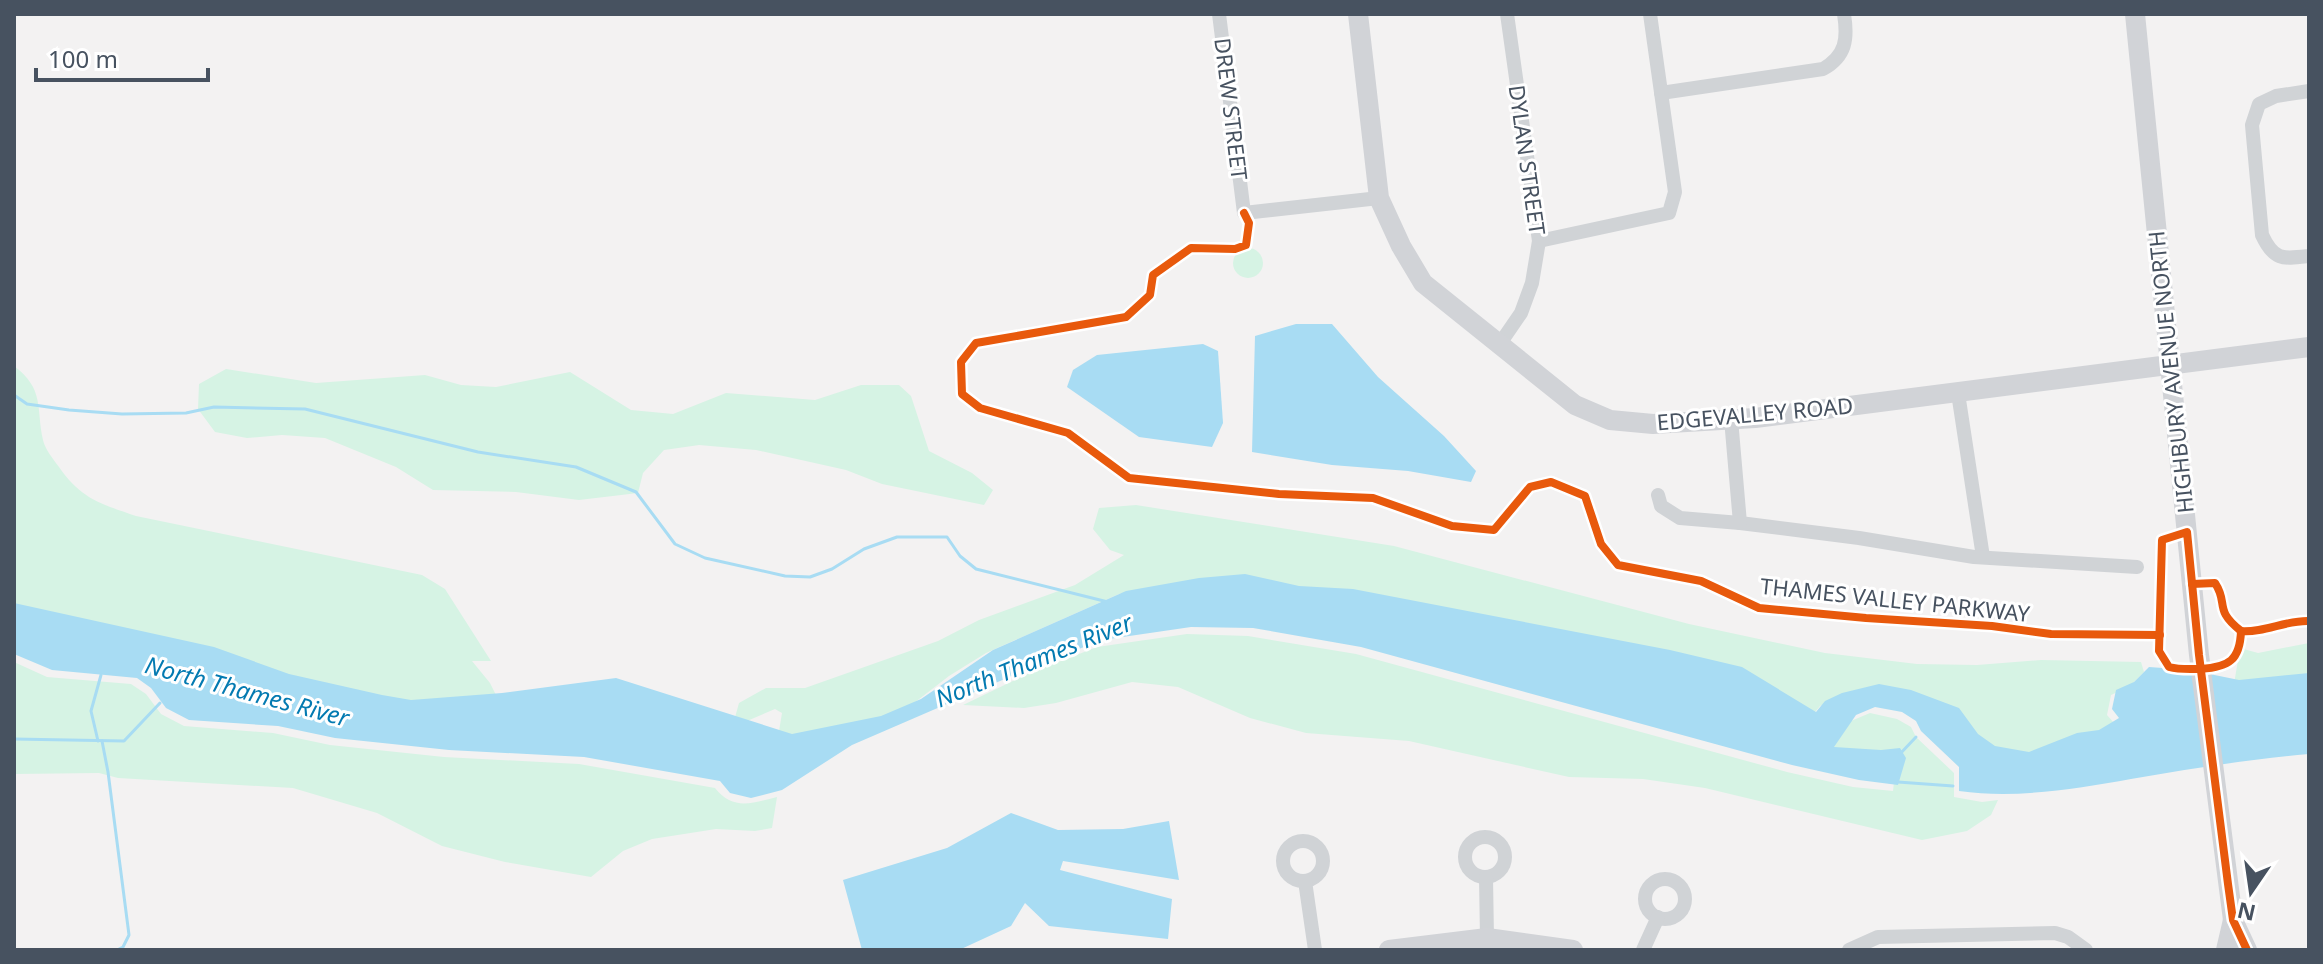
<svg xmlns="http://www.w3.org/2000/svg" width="2323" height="964" font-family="'Noto Sans',sans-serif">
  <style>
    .green { fill: #d6f3e4 }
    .water { fill: #a8dcf3 }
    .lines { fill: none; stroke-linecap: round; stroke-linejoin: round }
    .stream { stroke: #a8dcf3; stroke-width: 3 }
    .street { stroke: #d0d3d6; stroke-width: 14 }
    .secondary { stroke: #d1d3d7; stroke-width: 20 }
    .cycleway-casing { stroke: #fff; stroke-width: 13 }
    .cycleway { stroke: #e8590c; stroke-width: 8 }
    .labels { text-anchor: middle; stroke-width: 6; stroke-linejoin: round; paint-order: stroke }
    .street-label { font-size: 22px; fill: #475260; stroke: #fff }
    .water-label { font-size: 24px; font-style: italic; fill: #037ab1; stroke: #fff }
  </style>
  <rect width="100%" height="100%" fill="#f3f2f2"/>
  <g class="green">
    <circle cx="1248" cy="263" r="15"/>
    <path d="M14,366C45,389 36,409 43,440C45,449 53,459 59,467C81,499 101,504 136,516L422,575L445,589L491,661H472L490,683L497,697L407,704L14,608Z"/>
    <polygon points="226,369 316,383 425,375 461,385 496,387 570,372 631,410 673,414 726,393 815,400 861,385 899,385 911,396 929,451 972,473 993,490 984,505 882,484 846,470 756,450 699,445 664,450 643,473 638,493 579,500 516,492 433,490 396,467 325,438 282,435 247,438 215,432 198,409 199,384"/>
    <polygon points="1136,505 1394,546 1689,624 1825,653 1917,664 1977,665 2041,660 2141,662 2144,672 2129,687 2111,695 2107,715 2114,723 2094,735 2024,757 1990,750 1954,713 1837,697 1820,706 1811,717 1194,580 1119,594 986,653 949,676 914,703 875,720 789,738 779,731 782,713 775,709 740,724 734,721 739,703 766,688 805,688 938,641 979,620 1075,585 1124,555 1110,550 1093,529 1099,508"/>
    <polygon points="1187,634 1248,636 1356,654 1787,772 1853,787 1893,791 1894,782 1829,753 1851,721 1870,713 1897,719 1911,727 1916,737 1954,773 1954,797 1982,802 1998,800 1991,815 1967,831 1922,840 1705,788 1643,779 1569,777 1409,741 1306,733 1250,718 1178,687 1132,682 1056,703 1024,708 963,705 1025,675 1097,647"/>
    <polygon points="2309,643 2309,676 2234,684 2240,648 2258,653"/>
    <path d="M14,662L47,677L131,684L146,694L161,714L184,726L273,733L330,745L444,757L579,764L715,788C733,811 752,803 777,797L772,828L755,831L716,829L652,839L623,851L591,877L505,862L442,846L377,813L293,788L118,778L99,773L14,774Z"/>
  </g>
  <g class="water">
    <polygon points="1296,324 1332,324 1378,377 1444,436 1476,471 1471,482 1408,471 1332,465 1252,452 1255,336"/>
    <polygon points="1203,344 1218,351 1223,423 1212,447 1139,437 1067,387 1073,370 1097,355"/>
    <path d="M1245,574L1299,586L1353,589L1670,650L1742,667L1816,712L1825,701L1842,693L1879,684L1911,690L1959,708L1978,734L1995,746L2029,752L2077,733L2099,730L2119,718L2112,709L2116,690L2134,682L2149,667L2190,670L2239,680L2309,673V754C2249,759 2190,769 2131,779C2075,789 2016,799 1959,791V767L1921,731L1916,721L1902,712L1875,707L1856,715L1834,747L1881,750L1900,748L1906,758L1898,785L1859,780L1792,765L1361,647L1253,628L1191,627L1102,640L1030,668L852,745L782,790L751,798L730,793L720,781L584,757L449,750L335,738L278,726L189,720L166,708L151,688L137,678L52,670L14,654V603L214,647L289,674L382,695L411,700L502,693L616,678L792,734L881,716L921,699L993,650L1126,591L1199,578Z"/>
    <polygon points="1011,813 1058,830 1123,829 1169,821 1179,880 1063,861 1060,870 1172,899 1168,939 1049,926 1025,903 1011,926 959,950 862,950 843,880 947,848"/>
  </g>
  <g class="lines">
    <g class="stream">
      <polyline points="14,395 27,404 69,410 122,414 186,413 214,407 305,409 478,452 576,467 636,492 675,544 705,558 785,576 810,577 832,569 864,549 897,537 947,537 960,556 976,569 1108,602"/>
      <polyline points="14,739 124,741 160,703"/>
      <polyline points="98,741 91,711 101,675"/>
      <polyline points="102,741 108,772 129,935 123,947 117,950"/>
      <polyline points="1899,755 1916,737"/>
      <polyline points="1898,782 1953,786"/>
    </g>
    <g class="street">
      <polyline points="1219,14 1244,213 1379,198"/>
      <path d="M2309,91L2276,96L2259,104L2252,125L2262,235C2274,261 2283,259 2309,256"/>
      <path d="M1661,93L1823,69C1846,56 1848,39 1844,14"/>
      <polyline points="1539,241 1669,213 1675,192 1650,14"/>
      <polyline points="1499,345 1521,313 1532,283 1539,241 1507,14"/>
      <polyline points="1958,393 1983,557"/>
      <polyline points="1731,419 1740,523 1859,538 1974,557 2137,567"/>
      <polyline points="1658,495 1661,506 1680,518 1740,523"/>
      <circle cx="1485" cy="857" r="20"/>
      <circle cx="1303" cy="861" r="20"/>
      <polyline points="1486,877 1487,938"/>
      <circle cx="1665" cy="899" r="20"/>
      <polyline points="1305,881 1315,950"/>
      <polyline points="1643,950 1658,917"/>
      <polyline points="1849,950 1878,937 2055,933 2068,937 2086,950"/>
    </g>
    <g class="secondary">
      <polyline points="1358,14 1379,198 1401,246 1423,283 1575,405 1610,420 1653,424 1755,418 2309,347"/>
      <polyline points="2135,14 2199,655 2233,920 2247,950"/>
      <polyline points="1389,950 1487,938 1573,950"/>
      <polyline points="2226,950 2233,920"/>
    </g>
    <defs>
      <g id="cycleway">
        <polyline points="1244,213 1249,223 1246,245 1235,249 1191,248 1153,275 1150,295 1126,317 976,343 961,362 962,394 980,408 1068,433 1129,478 1279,494 1373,498 1452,526 1494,530 1530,487 1551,482 1585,496 1601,544 1618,565 1701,581 1759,608 1866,618 1992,626 2051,634 2160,635"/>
        <path d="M2192,584L2215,583C2229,604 2213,609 2241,631C2264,633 2286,620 2309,621"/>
        <path d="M2241,631C2240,660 2229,667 2201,669C2189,669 2180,670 2169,667L2159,651L2162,540L2187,532L2199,655L2228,884L2233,920L2247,950"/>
      </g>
    </defs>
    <use href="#cycleway" class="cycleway-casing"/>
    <use href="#cycleway" class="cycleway"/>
  </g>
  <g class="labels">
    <g class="street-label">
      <text transform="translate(1231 109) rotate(83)" y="8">DREW STREET</text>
      <text transform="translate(1527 160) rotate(82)" y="8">DYLAN STREET</text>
      <text transform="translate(2171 372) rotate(-96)" y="8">HIGHBURY AVENUE NORTH</text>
      <text transform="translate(1755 414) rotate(-5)" y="8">EDGEVALLEY ROAD</text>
      <text transform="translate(1895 600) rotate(6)" y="8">THAMES VALLEY PARKWAY</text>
    </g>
    <g class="water-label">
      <text transform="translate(1034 661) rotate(-22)" y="8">North Thames River</text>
      <text transform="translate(247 692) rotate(15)" y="8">North Thames River</text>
    </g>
  </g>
  <rect width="2323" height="964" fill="none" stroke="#475260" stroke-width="32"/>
  <g transform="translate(2251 892) rotate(193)" stroke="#ffffff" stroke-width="6" paint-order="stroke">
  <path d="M0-6L14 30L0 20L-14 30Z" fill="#475260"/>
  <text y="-12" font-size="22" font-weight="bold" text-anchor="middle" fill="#475260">N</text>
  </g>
  <path d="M36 68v12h172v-12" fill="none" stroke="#475260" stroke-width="4"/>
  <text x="48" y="68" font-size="24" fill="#475260" stroke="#ffffff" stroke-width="6" paint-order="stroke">100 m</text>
</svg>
